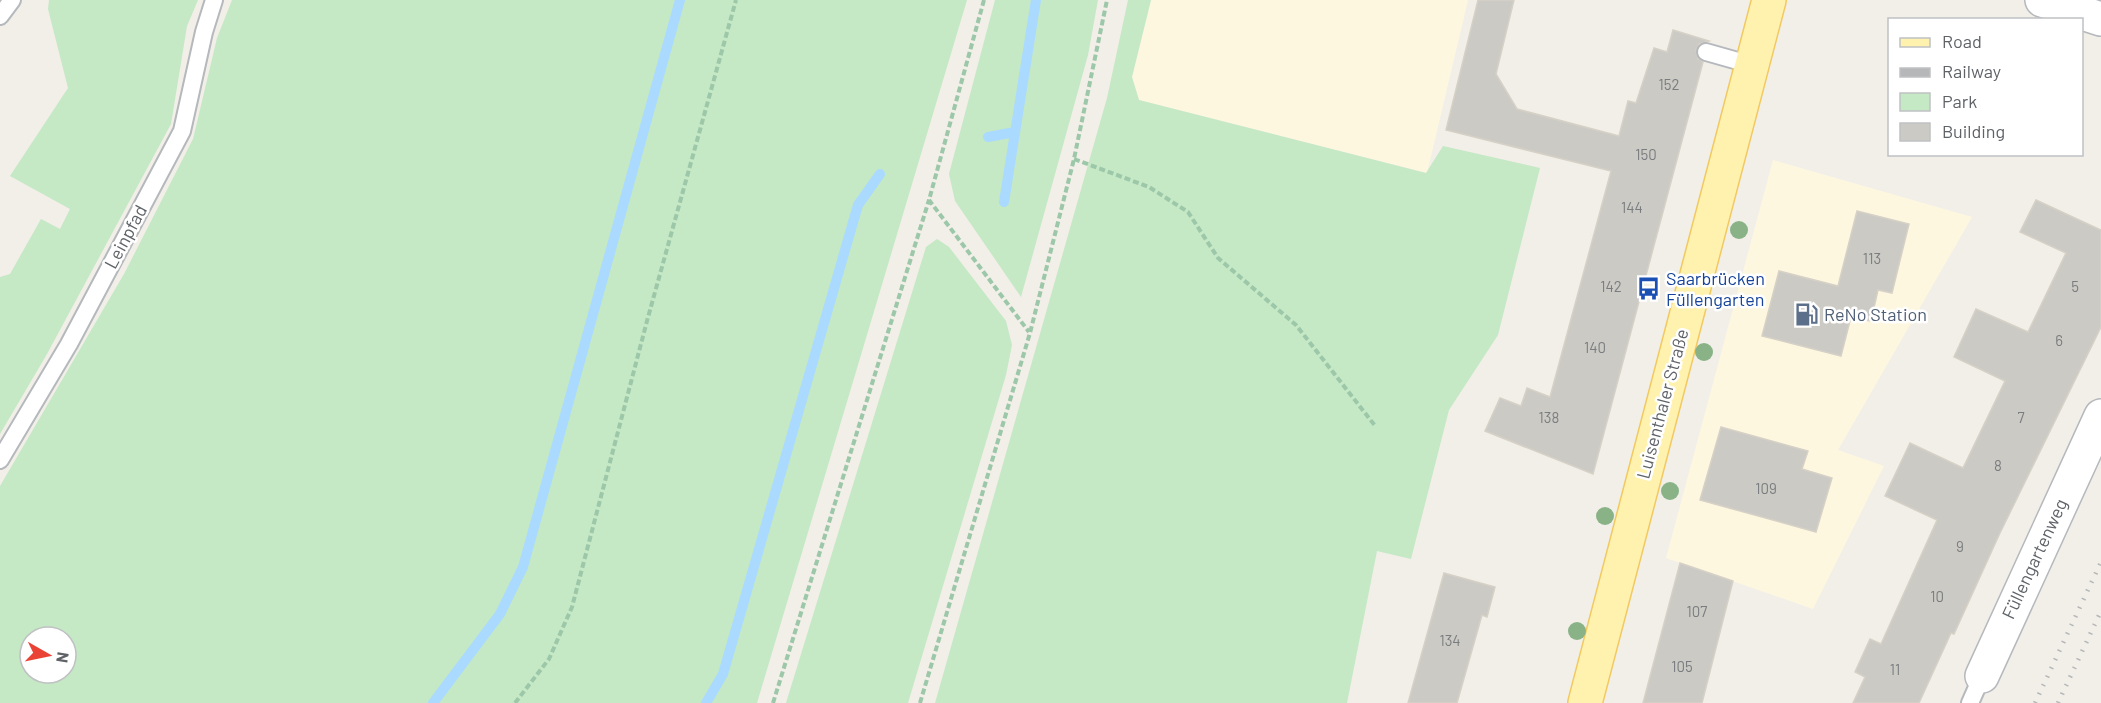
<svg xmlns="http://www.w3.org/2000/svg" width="2101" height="703" font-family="Barlow,sans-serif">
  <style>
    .commercial { fill: #fef7e0 }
    .green { fill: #c5e8c5; fill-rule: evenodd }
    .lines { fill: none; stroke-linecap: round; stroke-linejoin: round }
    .stream { stroke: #aadaff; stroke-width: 10 }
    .building { fill: #cccac5; stroke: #d6d1c6; stroke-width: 1.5 }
    .lane-casing { stroke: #b5b8bc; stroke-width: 20 }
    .street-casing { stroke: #b5b8bc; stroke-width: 36 }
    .primary-casing { stroke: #f2c960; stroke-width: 36 }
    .path { stroke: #9cc7a9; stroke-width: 4; stroke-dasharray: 6 3; stroke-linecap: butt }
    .lane { stroke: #fff; stroke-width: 16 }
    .street { stroke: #fff; stroke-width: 33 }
    .primary { stroke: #fff2af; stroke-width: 33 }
    .rail { stroke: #b6b7b8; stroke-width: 4.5; stroke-dasharray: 1.5 8; stroke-linecap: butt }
    .tree { fill: #89b387 }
    .labels { text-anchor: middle; stroke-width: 5; stroke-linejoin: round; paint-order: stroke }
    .number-label { font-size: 15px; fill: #7a7d7f }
    .street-label { font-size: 18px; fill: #5f6368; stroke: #fff }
    .transit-label { font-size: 18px; fill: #164399; stroke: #fff; text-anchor: start }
    .service-label { font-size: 18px; fill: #4e5e75; stroke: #fff; text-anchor: start }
  </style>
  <rect width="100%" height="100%" fill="#f1efe8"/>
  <g class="commercial">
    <polygon points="1151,0 1468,0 1427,173 1139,100 1132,77"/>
    <polygon points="1773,160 1972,217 1838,450 1884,466 1813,609 1666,558"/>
  </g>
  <g class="green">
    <polygon points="49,0 198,0 187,26 171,124 47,354 0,434 0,277 10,274 41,219 60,229 70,209 10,176 68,88 48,9"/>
    <path d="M232,0H967L757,703H0V486L124,274L193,139L217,38ZM30,637H66V673H30Z"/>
    <polygon points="995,0 1098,0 1088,55 1021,297 955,201 949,174"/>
    <polygon points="1128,0 1151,0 1132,77 1139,100 1426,173 1443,146 1540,168 1498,335 1449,410 1411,559 1377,551 1347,703 935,703 1107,98"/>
    <polygon points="937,239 949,247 1006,321 1012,345 1006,375 908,703 786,703 926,247"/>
  </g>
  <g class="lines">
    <g class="stream">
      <polyline points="988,137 1015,132"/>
      <polyline points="1004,202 1036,0"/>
      <polyline points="433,703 500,614 523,567 680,0"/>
      <polyline points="706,703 723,674 858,205 880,174"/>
    </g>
  </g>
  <g class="building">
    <polygon points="1478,0 1514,0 1496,74 1517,109 1619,136 1628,101 1636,103 1654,48 1667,52 1673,30 1709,41 1699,44 1696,50 1698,59 1703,62 1593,474 1485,431 1500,398 1521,406 1527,388 1550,397 1611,171 1446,130"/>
    <polygon points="2036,200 2101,230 2101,327 2000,533 1954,634 1951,633 1919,703 1853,703 1865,677 1855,672 1870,639 1881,644 1937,520 1885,496 1910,443 1963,468 2005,381 1954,357 1976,309 2028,332 2066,253 2020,232"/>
    <polygon points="1857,211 1909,224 1892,293 1878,290 1871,321 1851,317 1841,356 1762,336 1779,271 1838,286"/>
    <polygon points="1721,427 1808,451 1802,469 1832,478 1816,532 1700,500"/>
    <polygon points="1680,563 1733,581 1702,703 1643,703"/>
    <polygon points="1444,573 1495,587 1487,617 1482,615 1457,703 1408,703"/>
  </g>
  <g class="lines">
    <defs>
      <g id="lane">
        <polyline points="0,16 12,0"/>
        <polyline points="1706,52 1752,65"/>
        <polyline points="0,460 69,344 182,131 204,32 214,0"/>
        <polyline points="1970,703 1982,676"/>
      </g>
      <g id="street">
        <polyline points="2042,0 2101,19"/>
        <polyline points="1982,676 2101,416"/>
      </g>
      <polyline id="primary" points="1585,703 1769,0"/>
    </defs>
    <use href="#lane" class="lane-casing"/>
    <use href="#street" class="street-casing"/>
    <use href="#primary" class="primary-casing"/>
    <g class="path">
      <polyline points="984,0 929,200 1029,332"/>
      <polyline points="1074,159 1149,187 1188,212 1218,258 1296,325 1376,427"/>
      <polyline points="515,703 549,659 572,607 647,321 736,0"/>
      <polyline points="773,703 929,200"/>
      <polyline points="920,703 1030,333 1074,159 1107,0"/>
    </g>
    <use href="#lane" class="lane"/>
    <use href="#street" class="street"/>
    <use href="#primary" class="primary"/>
    <g class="rail">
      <polyline points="2035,703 2101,562"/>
      <polyline points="2058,703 2101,611"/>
    </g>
  </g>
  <g class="tree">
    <circle cx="1739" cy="230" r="9"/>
    <circle cx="1704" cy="352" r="9"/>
    <circle cx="1670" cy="491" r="9"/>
    <circle cx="1605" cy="516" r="9"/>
    <circle cx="1577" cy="631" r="9"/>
  </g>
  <defs>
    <symbol id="bus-bare" viewBox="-9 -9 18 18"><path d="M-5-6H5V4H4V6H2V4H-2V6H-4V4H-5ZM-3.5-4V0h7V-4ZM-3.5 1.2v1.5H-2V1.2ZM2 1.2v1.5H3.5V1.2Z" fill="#1a4fb4" stroke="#fff" stroke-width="2.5" paint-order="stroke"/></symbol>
    <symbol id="fuel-bare" viewBox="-9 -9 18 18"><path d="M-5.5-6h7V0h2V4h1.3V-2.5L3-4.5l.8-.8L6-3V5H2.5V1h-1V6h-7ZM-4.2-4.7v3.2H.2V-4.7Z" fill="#5c6f8a" stroke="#fff" stroke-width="2.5" paint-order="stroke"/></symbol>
  </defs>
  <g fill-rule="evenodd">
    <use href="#bus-bare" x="1632" y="272" width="33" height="33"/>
    <use href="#fuel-bare" x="1790" y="298" width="33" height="33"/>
  </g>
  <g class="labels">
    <g class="number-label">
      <text x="1669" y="90">152</text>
      <text x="1646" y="160">150</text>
      <text x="1632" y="213">144</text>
      <text x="1872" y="264">113</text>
      <text x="1611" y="292">142</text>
      <text x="2075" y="292">5</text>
      <text x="2059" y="346">6</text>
      <text x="1595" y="353">140</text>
      <text x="1549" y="423">138</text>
      <text x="2021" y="423">7</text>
      <text x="1998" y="471">8</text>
      <text x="1766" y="494">109</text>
      <text x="1960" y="552">9</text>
      <text x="1937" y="602">10</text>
      <text x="1697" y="617">107</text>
      <text x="1450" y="646">134</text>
      <text x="1682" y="672">105</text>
      <text x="1895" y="675">11</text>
    </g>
    <g class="street-label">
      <text transform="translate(126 237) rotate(-62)" y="6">Leinpfad</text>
      <text transform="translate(1663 404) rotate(-75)" y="6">Luisenthaler Straße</text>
      <text transform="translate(2035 559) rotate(-65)" y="6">Füllengartenweg</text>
    </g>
    <g class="transit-label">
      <text x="1666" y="285">Saarbrücken<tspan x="1666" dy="21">Füllengarten</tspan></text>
    </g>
    <g class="service-label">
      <text x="1824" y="321">ReNo Station</text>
    </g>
  </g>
  <rect x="1888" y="18" width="195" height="138" fill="#ffffff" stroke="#bfc1c3" stroke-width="1.5"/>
  <rect x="1900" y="38" width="30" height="9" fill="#fff2af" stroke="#bfc1c3" stroke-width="1.5"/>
  <text x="1942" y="48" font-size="18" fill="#5f6368">Road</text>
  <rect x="1900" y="68" width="30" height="9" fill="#b6b7b8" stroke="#bfc1c3" stroke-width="1.5"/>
  <text x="1942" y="78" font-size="18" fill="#5f6368">Railway</text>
  <rect x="1900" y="93" width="30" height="18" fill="#c5e8c5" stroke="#bfc1c3" stroke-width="1.5"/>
  <text x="1942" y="108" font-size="18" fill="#5f6368">Park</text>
  <rect x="1900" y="123" width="30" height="18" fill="#cccac5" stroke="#bfc1c3" stroke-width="1.5"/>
  <text x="1942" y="138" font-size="18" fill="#5f6368">Building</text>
  <g transform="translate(48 655) rotate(99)"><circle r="28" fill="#ffffff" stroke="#bfc1c3" stroke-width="1.5"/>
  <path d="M0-4.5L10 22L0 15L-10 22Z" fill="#ea4335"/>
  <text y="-9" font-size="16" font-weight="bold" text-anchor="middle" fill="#5f6368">N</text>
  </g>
</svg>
